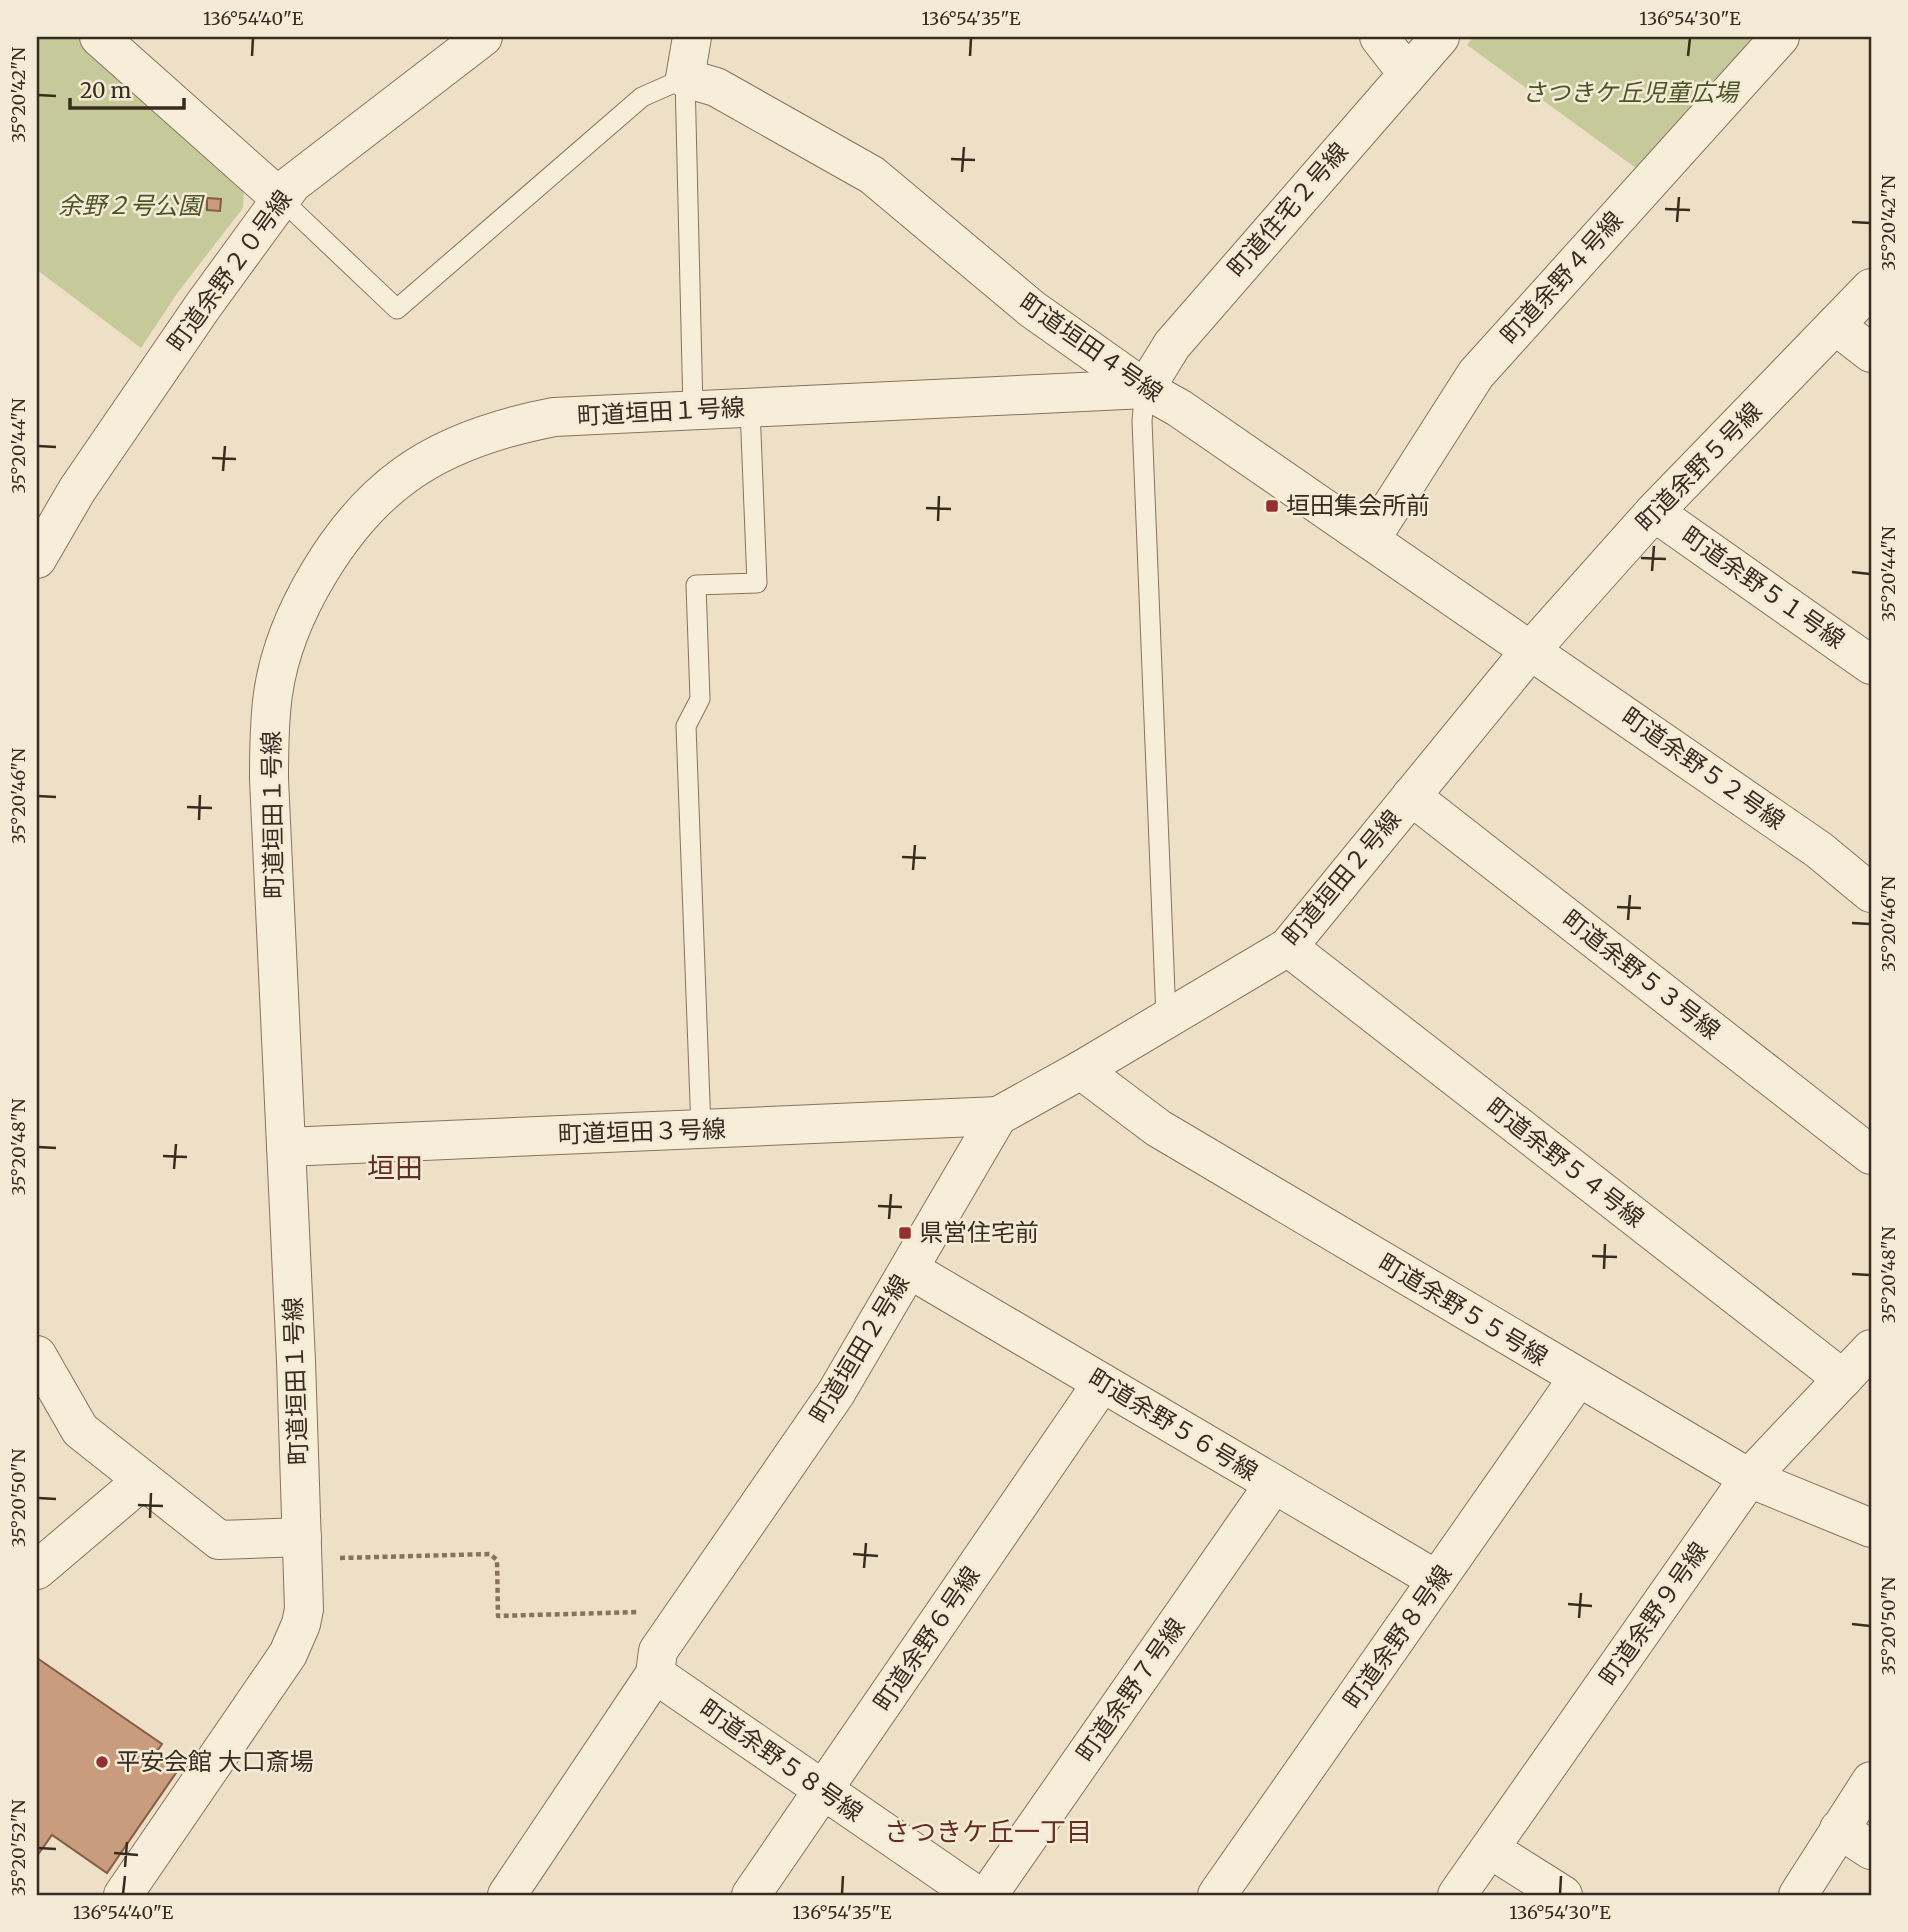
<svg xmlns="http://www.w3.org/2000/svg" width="1908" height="1932" font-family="Merriweather,'Noto Sans JP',serif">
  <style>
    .green { fill: #c6ca9b }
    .building { fill: #c99c7e; stroke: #865c44; stroke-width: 2 }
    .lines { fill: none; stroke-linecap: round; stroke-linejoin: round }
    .service-casing { stroke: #87735d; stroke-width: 21 }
    .minor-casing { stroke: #87735d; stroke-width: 40 }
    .tertiary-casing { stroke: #87735d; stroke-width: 40 }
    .path { stroke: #87735d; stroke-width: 4.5; stroke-dasharray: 5 3.5; stroke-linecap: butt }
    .service { stroke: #f7eeda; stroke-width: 19 }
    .minor { stroke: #f7eeda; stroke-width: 38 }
    .tertiary { stroke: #f7eeda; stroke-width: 38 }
    .ticks { fill: none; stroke: #382b20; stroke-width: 2.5 }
    .poi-dot { fill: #942f32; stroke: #f4ebd6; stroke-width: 2.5 }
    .labels { text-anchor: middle; stroke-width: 5; stroke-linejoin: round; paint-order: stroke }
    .park-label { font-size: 24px; font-style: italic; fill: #4a5427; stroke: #f4ebd6 }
    .street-label { font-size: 24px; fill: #382b20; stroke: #f4ebd6 }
    .poi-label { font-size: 24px; fill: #382b20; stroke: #f4ebd6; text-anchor: start }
    .neighbourhood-label { font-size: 26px; fill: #632e21; stroke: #f4ebd6 }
    .quarter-label { font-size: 28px; fill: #632e21; stroke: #f4ebd6 }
    .neatline { fill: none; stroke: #382b20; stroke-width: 2.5 }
    .ticks-label { font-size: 18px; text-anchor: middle; fill: #382b20 }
  </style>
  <rect width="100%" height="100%" fill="#ede0c7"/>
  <g class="green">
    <polygon points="37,37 77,37 244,186 243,208 178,292 141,348 37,270"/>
    <polygon points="1473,37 1764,37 1640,171 1467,45"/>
  </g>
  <g class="building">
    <polygon points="207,198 221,199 220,211 207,210"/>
    <polygon points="37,1658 162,1744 155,1754 178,1770 107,1873 52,1835 37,1856"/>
  </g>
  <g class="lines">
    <defs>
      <g id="service">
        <polyline points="281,199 397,309 642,97 685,78 693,410"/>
        <polyline points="1145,389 1142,421 1166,1017"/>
        <polyline points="701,1129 686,726 700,699 696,585 757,583 750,408"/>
      </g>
      <g id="minor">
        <polyline points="99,37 281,199"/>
        <polyline points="692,37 685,78 716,87 872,175 1032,309 1145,389 1179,408 1819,850 1871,893"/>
        <polyline points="1379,37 1407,73"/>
        <polyline points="1835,325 1871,353"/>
        <polyline points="1654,512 1871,665"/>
        <polyline points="1370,540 1476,374 1780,37"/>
        <polyline points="37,559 77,490 203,306 292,184 483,37"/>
        <polyline points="1411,796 1871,1155"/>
        <polyline points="1288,947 1843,1379"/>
        <polyline points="1081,1070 1158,1128 1749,1478 1871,1528"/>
        <polyline points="286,1147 998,1116"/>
        <polyline points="909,1269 1437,1580"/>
        <polyline points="37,1355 80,1430 219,1540 302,1537"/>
        <polyline points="37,1570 143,1480"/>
        <polyline points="655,1674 976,1895"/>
        <polyline points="1839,1829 1871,1850"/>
        <polyline points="1490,1849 1563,1895"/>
        <path d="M123,1895L288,1654L301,1624L304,1609L296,1361L269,779C269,751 269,722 273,694C284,616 341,521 405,475C449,443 502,427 554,417L1145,389"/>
        <polyline points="507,1895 655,1674 658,1651 836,1393 998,1116 1081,1070 1288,947 1530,651 1654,512 1871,288"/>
        <polyline points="751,1895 1102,1383"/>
        <polyline points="988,1895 1274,1484"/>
        <polyline points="1217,1895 1578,1378"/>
        <polyline points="1457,1895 1749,1478 1871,1349"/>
        <polyline points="1798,1895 1871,1781"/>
      </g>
      <polyline id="tertiary" points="1145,389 1172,345 1440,37"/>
    </defs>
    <use href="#service" class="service-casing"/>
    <use href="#minor" class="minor-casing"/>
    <use href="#tertiary" class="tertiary-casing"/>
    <polyline class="path" points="340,1558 490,1554 497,1560 498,1616 638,1612"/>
    <use href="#service" class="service"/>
    <use href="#minor" class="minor"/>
    <use href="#tertiary" class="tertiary"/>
  </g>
  <path class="ticks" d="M252,56L253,38M970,56L971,38M1688,56L1690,38M38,95L56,96M951,159L975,160M962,172L964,147M1665,209L1690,210M1677,222L1679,197M1852,222L1870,223M38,446L56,447M212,458L236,459M223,471L225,446M926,508L951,509M938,521L939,496M1641,558L1666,559M1652,571L1654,546M1852,572L1870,574M38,796L56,797M187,807L212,808M199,820L200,795M902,857L926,858M913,870L915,845M1617,907L1641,908M1628,920L1630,895M1852,923L1870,924M38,1147L56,1148M163,1156L187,1157M174,1169L176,1144M878,1206L902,1207M889,1219L891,1194M1592,1256L1617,1257M1604,1269L1605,1244M1852,1274L1870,1275M38,1498L56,1499M138,1505L163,1506M150,1518L151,1493M853,1554L878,1556M864,1568L866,1543M1568,1604L1592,1606M1579,1618L1581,1593M1852,1624L1870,1626M38,1848L56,1849M114,1853L138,1855M125,1867L127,1842M123,1894L125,1876M842,1894L843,1876M1560,1894L1561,1876"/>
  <g class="poi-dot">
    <rect x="1265" y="499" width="14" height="14" rx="3.5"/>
    <rect x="898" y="1226" width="14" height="14" rx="3.5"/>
    <circle cx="102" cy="1762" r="7"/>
  </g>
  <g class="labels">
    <g class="park-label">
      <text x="1630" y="101">さつきケ丘児童広場</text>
      <text x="130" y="214">余野２号公園</text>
    </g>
    <g class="street-label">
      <text transform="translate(1288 210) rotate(-49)" y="8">町道住宅２号線</text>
      <text transform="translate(230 271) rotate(-54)" y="8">町道余野２０号線</text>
      <text transform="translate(1562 278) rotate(-48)" y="8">町道余野４号線</text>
      <text transform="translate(1091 348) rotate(35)" y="8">町道垣田４号線</text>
      <text transform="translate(661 412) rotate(-3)" y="8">町道垣田１号線</text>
      <text transform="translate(1699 467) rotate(-46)" y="8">町道余野５号線</text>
      <text transform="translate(1763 588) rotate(35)" y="8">町道余野５１号線</text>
      <text transform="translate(1703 769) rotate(35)" y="8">町道余野５２号線</text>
      <text transform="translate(273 815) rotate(-91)" y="8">町道垣田１号線</text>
      <text transform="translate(1342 878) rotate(-50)" y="8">町道垣田２号線</text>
      <text transform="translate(1641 975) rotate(38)" y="8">町道余野５３号線</text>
      <text transform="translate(642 1132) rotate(-2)" y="8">町道垣田３号線</text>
      <text transform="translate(1565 1163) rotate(38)" y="8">町道余野５４号線</text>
      <text transform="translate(1463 1310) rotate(31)" y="8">町道余野５５号線</text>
      <text transform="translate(860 1349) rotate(-59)" y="8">町道垣田２号線</text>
      <text transform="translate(296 1381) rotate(-92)" y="8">町道垣田１号線</text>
      <text transform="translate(1173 1425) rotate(31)" y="8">町道余野５６号線</text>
      <text transform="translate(1654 1614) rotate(-55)" y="8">町道余野９号線</text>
      <text transform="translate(1398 1637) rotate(-55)" y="8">町道余野８号線</text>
      <text transform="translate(927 1639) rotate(-56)" y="8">町道余野６号線</text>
      <text transform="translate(1131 1690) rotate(-55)" y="8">町道余野７号線</text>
      <text transform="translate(781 1761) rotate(35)" y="8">町道余野５８号線</text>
    </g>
    <g class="poi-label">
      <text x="1286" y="514">垣田集会所前</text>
      <text x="919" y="1241">県営住宅前</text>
      <text x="116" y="1770">平安会館 大口斎場</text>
    </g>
    <g class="neighbourhood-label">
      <text x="988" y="1841">さつきケ丘一丁目</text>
    </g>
    <g class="quarter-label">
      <text x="395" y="1178">垣田</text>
    </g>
  </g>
  <rect width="1908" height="1932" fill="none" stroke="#f4ebd6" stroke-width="77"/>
  <path d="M70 98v10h114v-10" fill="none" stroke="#382b20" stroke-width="3.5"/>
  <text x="80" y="98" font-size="21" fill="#382b20" stroke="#f4ebd6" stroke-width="5" paint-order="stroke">20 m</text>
  <rect x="38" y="38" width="1832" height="1856" class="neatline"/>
  <g class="ticks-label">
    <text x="253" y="25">136°54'40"E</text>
    <text x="971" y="25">136°54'35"E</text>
    <text x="1690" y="25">136°54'30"E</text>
    <text transform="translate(19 95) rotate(-90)" y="6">35°20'42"N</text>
    <text transform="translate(1889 223) rotate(-90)" y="6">35°20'42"N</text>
    <text transform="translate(19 446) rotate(-90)" y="6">35°20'44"N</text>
    <text transform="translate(1889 574) rotate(-90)" y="6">35°20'44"N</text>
    <text transform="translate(19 796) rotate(-90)" y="6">35°20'46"N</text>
    <text transform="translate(1889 924) rotate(-90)" y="6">35°20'46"N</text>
    <text transform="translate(19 1147) rotate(-90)" y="6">35°20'48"N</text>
    <text transform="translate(1889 1275) rotate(-90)" y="6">35°20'48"N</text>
    <text transform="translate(19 1498) rotate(-90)" y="6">35°20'50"N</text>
    <text transform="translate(1889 1626) rotate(-90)" y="6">35°20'50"N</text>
    <text transform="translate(19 1848) rotate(-90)" y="6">35°20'52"N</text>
    <text x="123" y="1919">136°54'40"E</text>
    <text x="842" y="1919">136°54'35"E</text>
    <text x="1560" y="1919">136°54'30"E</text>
  </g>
</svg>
